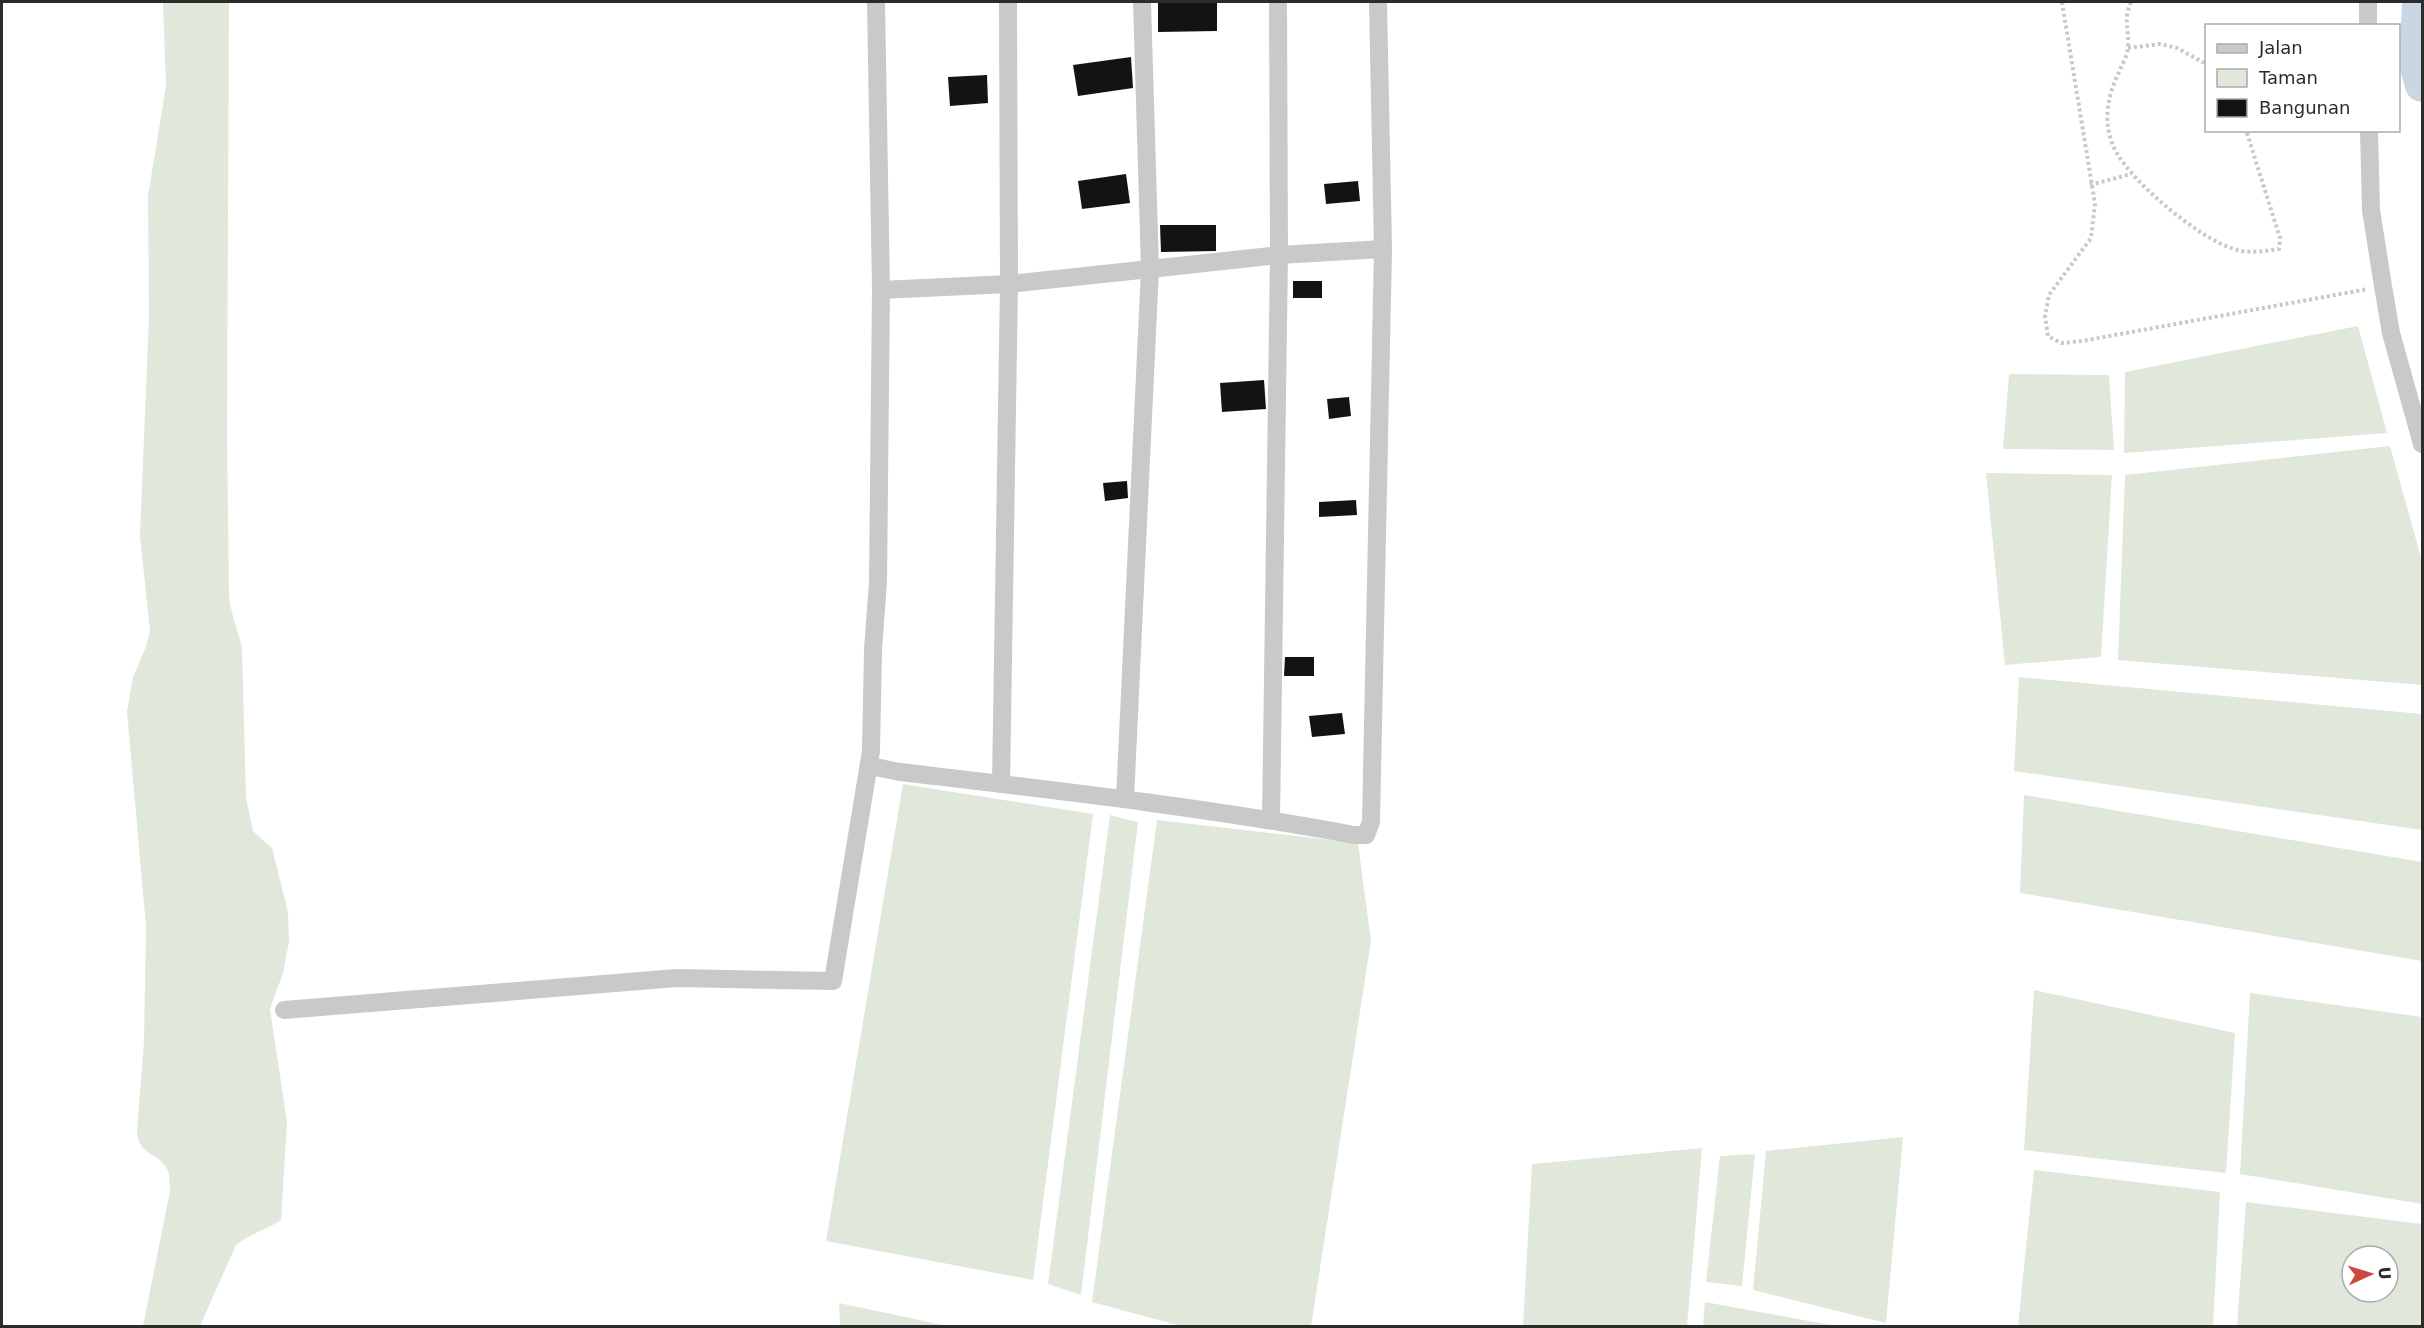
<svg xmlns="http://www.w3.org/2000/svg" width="2424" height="1328" font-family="'DejaVu Sans',sans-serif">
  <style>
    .green { fill: #e0e8db; fill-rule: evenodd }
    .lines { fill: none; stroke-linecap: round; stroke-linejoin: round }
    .river { stroke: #c9d7e5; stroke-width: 34 }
    .building { fill: #131313 }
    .path { stroke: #c9c9c9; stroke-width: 4; stroke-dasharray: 3 3; stroke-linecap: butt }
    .minor { stroke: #c9c9c9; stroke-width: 18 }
  </style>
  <rect width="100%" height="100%" fill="#fff"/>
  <g class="green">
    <path d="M163,2H229L227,432L229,596C231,615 238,630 242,648L246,798L253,831L272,848L288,912L289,942L283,973L270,1009L287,1122L281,1220C267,1230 250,1233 236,1245L200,1326H143L170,1191C169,1185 170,1177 168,1171C159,1151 139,1158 137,1131L144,1041L146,927L127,711L133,677L145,649L150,631L140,536L149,317L148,196L166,86Z"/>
    <polygon points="2358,326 2387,433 2124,453 2125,372"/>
    <polygon points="2009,374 2109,375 2114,450 2003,449"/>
    <polygon points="2390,446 2422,561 2422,685 2118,660 2125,475"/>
    <polygon points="1986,473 2112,475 2101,657 2005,665"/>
    <polygon points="2019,677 2422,714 2422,830 2014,771"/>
    <polygon points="903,784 1093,814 1033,1280 826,1241"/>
    <polygon points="2024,795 2422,862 2422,961 2020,893"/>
    <polygon points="1110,815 1138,822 1081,1295 1048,1284"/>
    <polygon points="1157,820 1358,843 1371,941 1311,1326 1181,1326 1092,1302"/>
    <polygon points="2034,990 2235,1033 2226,1173 2024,1150"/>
    <polygon points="2250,993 2422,1017 2422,1204 2240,1174"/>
    <polygon points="1903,1137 1886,1323 1753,1290 1766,1151"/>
    <polygon points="1702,1148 1687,1326 1523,1326 1532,1164"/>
    <polygon points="1755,1154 1742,1286 1706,1282 1720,1156"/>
    <polygon points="2034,1170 2220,1192 2213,1326 2018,1326"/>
    <path d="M2246,1202L2422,1224V1326H2237ZM2352,1256H2388V1292H2352Z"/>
    <polygon points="1705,1302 1836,1326 1703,1326"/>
    <polygon points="839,1303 948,1326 840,1326"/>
  </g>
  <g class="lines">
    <polyline class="river" points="2419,2 2416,63 2422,85"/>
  </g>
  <g class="building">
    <polygon points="1158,2 1217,2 1217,31 1158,32"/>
    <polygon points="1131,57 1133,88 1078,96 1073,65"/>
    <polygon points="987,75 988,103 950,106 948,77"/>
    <polygon points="1126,174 1130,203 1082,209 1078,181"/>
    <polygon points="1358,181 1360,201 1326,204 1324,184"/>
    <polygon points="1160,225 1216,225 1216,251 1161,252"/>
    <rect x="1293" y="281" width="29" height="17"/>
    <polygon points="1264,380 1266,409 1222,412 1220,383"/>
    <polygon points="1349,397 1351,416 1329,419 1327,399"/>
    <polygon points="1127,481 1128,498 1105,501 1103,483"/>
    <polygon points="1356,500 1357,515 1319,517 1319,502"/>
    <polygon points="1285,657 1314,657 1314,676 1284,676"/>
    <polygon points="1342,713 1345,734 1312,737 1309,716"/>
  </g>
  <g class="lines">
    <g class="path">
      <polyline points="2062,2 2095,204 2091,238 2049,295 2045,316 2048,336 2061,343 2082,341 2368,289"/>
      <path d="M2131,2C2123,19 2129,28 2128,46C2128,55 2122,64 2119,72C2108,95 2103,118 2112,143C2124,177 2199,239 2234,249C2248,254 2264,251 2279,249L2280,238L2246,130"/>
      <polyline points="2128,48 2160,44 2177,48 2206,64"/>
      <polyline points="2090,185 2131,174"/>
    </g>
    <g class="minor">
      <polyline points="1008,2 1009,284 1150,269 1125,799"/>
      <polyline points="1142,2 1150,269 1279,255 1271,820"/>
      <polyline points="1378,2 1383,249"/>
      <polyline points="2368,2 2368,26"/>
      <polyline points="2369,130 2371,210 2383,286 2391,333 2422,444"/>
      <polyline points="881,290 1009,284 1001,784"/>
      <path d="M870,766L900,772C1052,790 1204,807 1354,835H1366L1371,822L1383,249L1279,255L1278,2"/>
      <polyline points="284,1010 677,978 833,981 871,751 873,650 878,582 881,290 876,2"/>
    </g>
  </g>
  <rect width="2424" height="1328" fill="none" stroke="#2c2c2c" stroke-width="6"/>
  <rect x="2205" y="24" width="195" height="108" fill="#ffffff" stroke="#ababab" stroke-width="1.5"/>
  <rect x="2217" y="44" width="30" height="9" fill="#c9c9c9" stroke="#ababab" stroke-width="1.5"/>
  <text x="2259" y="54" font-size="18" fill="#2c2c2c">Jalan</text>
  <rect x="2217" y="69" width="30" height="18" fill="#e0e8db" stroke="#ababab" stroke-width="1.5"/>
  <text x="2259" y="84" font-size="18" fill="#2c2c2c">Taman</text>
  <rect x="2217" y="99" width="30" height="18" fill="#131313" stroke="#ababab" stroke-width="1.5"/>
  <text x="2259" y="114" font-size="18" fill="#2c2c2c">Bangunan</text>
  <g transform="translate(2370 1274) rotate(86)"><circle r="28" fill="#ffffff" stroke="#ababab" stroke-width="1.5"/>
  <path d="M0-4.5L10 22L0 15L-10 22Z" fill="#ce4743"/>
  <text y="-9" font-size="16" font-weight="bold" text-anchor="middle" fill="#2c2c2c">U</text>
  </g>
</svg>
